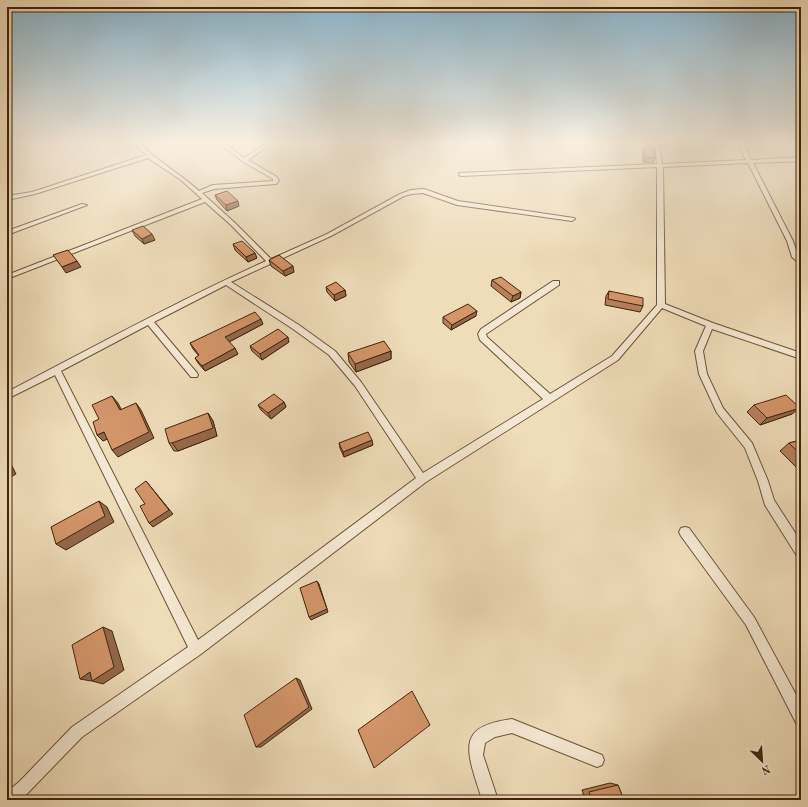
<svg xmlns="http://www.w3.org/2000/svg" width="808" height="807" font-family="'Old Standard TT',serif">
  <style>
    .lines { fill: none; stroke-linecap: round; stroke-linejoin: round }
    .minor-casing { stroke: #6c5238; stroke-width: 2 }
    .minor { fill: #f5e8d2; fill-rule: evenodd }
    .wall { fill: #b5805b; stroke: #41240d }
    .shaded-wall { fill: #94684a; stroke: #41240d }
    .building { fill: #d3956a; stroke: #41240d }
  </style>
  <rect width="100%" height="100%" fill="#efdcb9"/>
  <filter id="stains"><feTurbulence type="fractalNoise" baseFrequency=".005" numOctaves="4"/><feColorMatrix values="0 0 0 0 .2 0 0 0 0 .09 0 0 0 0 .02 0 0 0 .5 -.17"/></filter>
  <radialGradient id="worn" r=".72"><stop offset=".6" stop-color="#630" stop-opacity="0"/><stop offset="1" stop-color="#630" stop-opacity=".3"/></radialGradient>
  <g class="lines">
    <defs>
      <g id="minor">
        <path d="M131,141H136C156,160 179,173 199,191L213,185L273,181V179L242,161L216,141H221L244,158L270,141H276L248,160L277,177L279,181L276,184L214,189L202,193L235,223L271,259L327,234L400,194L411,190L424,189L458,201L574,218L575,219L572,221L457,205L423,193L412,194L404,196L331,236L231,282L299,325L335,351L361,382L423,473L543,399L480,340L478,334L481,329L553,281H559V285L486,334L487,337L550,394L612,356L657,305V167L461,176L459,175V173L657,164L655,141H659L662,164L746,160L737,141H742L751,160L801,157V161L753,163L793,241L798,256L801,259V265L792,257L787,241L748,163L663,167L665,304L713,323L801,353V359L712,329L703,351L707,374L723,408L752,443L768,481L774,500L801,542V558L797,556L765,505L758,481L745,448L717,413L699,374L695,351L706,326L662,308L618,360L426,482L201,654L82,737L21,800H7V792L20,781L72,727L188,647L55,375L7,399V392C93,347 178,301 266,261L231,225L205,202L7,279V275L202,199L181,180L148,158L35,194L7,200V196L32,192L146,155ZM226,285L293,329L329,355L355,386L416,478L198,640L61,371L148,325L191,377H197L198,375L197,373L154,322Z"/>
        <polygon points="82,204 87,205 7,235 7,231"/>
        <polygon points="685,527 689,528 754,617 801,704 801,725 796,723 746,625 681,536 679,532 681,528"/>
        <path d="M512,719L602,755L604,760L602,765L597,767L512,733L495,737L485,743L483,755L498,800H482C478,784 462,749 473,735C480,724 500,721 512,719Z"/>
      </g>
    </defs>
    <use href="#minor" class="minor-casing"/>
    <use href="#minor" class="minor"/>
  </g>
  <g class="wall">
    <polygon points="719,141 725,141 724,145 721,145"/>
    <polygon points="645,147 655,158 653,163 643,162 643,152"/>
    <polygon points="215,195 239,206 227,211 217,200"/>
    <polygon points="132,230 155,240 144,244 135,236"/>
    <polygon points="233,244 257,258 248,262 235,250"/>
    <polygon points="269,260 294,272 285,276 271,266"/>
    <polygon points="492,280 521,292 520,298 511,302 491,286"/>
    <polygon points="326,287 345,290 346,296 335,301 327,292"/>
    <polygon points="609,291 643,306 640,312 605,305 606,296"/>
    <polygon points="476,316 451,330 443,323 443,317"/>
    <polygon points="263,324 229,342 238,354 205,371 198,363 195,358 199,356 193,349 190,343"/>
    <polygon points="289,342 262,360 252,351 250,346"/>
    <polygon points="391,351 391,359 356,372 349,362 348,353"/>
    <polygon points="284,402 286,407 271,419 261,410 258,405"/>
    <polygon points="754,405 792,414 760,425 747,412"/>
    <polygon points="208,413 213,421 217,436 178,451 174,451 169,443"/>
    <polygon points="801,440 801,466 797,468 780,451 789,443"/>
    <polygon points="339,443 373,445 344,457 340,448"/>
    <polygon points="610,783 618,785 624,800 585,800 582,790"/>
  </g>
  <g class="shaded-wall">
    <polygon points="725,141 724,145 721,145 723,142"/>
    <polygon points="238,201 239,206 227,211 226,205"/>
    <polygon points="152,234 155,240 144,244 142,239"/>
    <polygon points="255,253 257,258 248,262 246,257"/>
    <polygon points="77,261 81,267 66,273 62,267"/>
    <polygon points="293,266 294,272 285,276 283,271"/>
    <polygon points="345,290 346,296 335,301 334,295"/>
    <polygon points="521,292 520,298 511,302 513,296"/>
    <polygon points="477,311 476,316 451,330 452,325"/>
    <polygon points="261,319 263,324 227,343 225,337"/>
    <polygon points="288,337 289,342 262,360 260,354"/>
    <polygon points="235,348 238,354 205,371 202,366"/>
    <polygon points="391,351 391,359 356,372 355,364"/>
    <polygon points="112,396 118,403 125,417 120,410"/>
    <polygon points="284,402 286,407 271,419 268,413"/>
    <polygon points="136,403 141,410 154,438 118,457 112,450"/>
    <polygon points="800,408 792,414 760,425 767,418"/>
    <polygon points="208,413 213,421 217,436 178,451 172,443"/>
    <polygon points="104,432 110,438 103,441 97,435"/>
    <polygon points="372,440 373,445 344,457 343,452"/>
    <polygon points="7,456 16,474 7,479"/>
    <polygon points="146,481 173,514 153,527 149,523"/>
    <polygon points="99,501 107,507 114,522 66,550 56,544"/>
    <polygon points="317,581 319,584 328,612 311,620 309,617"/>
    <polygon points="103,627 112,631 124,670 103,684 92,681"/>
    <polygon points="90,672 101,675 91,681 80,679"/>
    <polygon points="296,678 300,680 312,709 261,747 256,747"/>
  </g>
  <g class="building">
    <polygon points="645,147 654,148 655,158 645,157"/>
    <polygon points="227,191 238,201 226,205 215,195"/>
    <polygon points="143,226 152,234 142,239 132,230"/>
    <polygon points="242,241 255,253 246,257 233,244"/>
    <polygon points="68,250 77,261 62,267 53,255"/>
    <polygon points="279,255 293,266 283,271 269,260"/>
    <polygon points="501,277 521,292 513,296 492,280"/>
    <polygon points="336,282 345,290 334,295 326,287"/>
    <polygon points="609,291 643,298 643,306 608,299"/>
    <polygon points="468,304 477,311 452,325 443,317"/>
    <polygon points="255,312 261,319 225,337 235,348 202,366 195,358 199,355 190,343"/>
    <polygon points="278,329 288,337 260,354 250,346"/>
    <polygon points="384,341 391,351 355,364 348,353"/>
    <polygon points="274,394 284,402 268,413 258,405"/>
    <polygon points="786,395 800,408 767,418 754,405"/>
    <polygon points="112,396 120,410 136,403 149,432 112,450 104,432 97,435 93,422 99,419 92,405"/>
    <polygon points="208,413 213,428 172,443 169,443 165,429"/>
    <polygon points="368,432 372,440 343,452 339,443"/>
    <polygon points="801,440 801,455 789,443"/>
    <polygon points="7,465 9,469 7,471"/>
    <polygon points="146,481 169,510 149,523 140,506 145,504 135,489"/>
    <polygon points="99,501 105,516 56,544 51,527"/>
    <polygon points="317,581 327,609 309,617 300,588"/>
    <polygon points="103,627 114,667 92,681 90,672 80,679 72,645"/>
    <polygon points="296,678 309,707 256,747 244,715"/>
    <polygon points="412,691 430,725 374,768 358,730"/>
    <polygon points="618,785 624,800 592,800 589,792"/>
  </g>
  <linearGradient id="sky" x2="0" y2="1"><stop stop-color="#89b7d2"/><stop offset="0.56" stop-color="#f8efe0"/><stop offset="1" stop-color="#f8efe0" stop-opacity="0"/></linearGradient>
  <rect width="808" height="254" fill="url(#sky)"/>
  <rect width="808" height="807" fill="none" stroke="#efdcb9" stroke-width="24"/>
  <rect x="8" y="8" width="792" height="791" fill="none" stroke="#41240d" stroke-width="2"/>
  <rect x="12" y="12" width="784" height="783" fill="none" stroke="#41240d"/>
  <g transform="translate(762 761) rotate(155)" stroke="#f5e8d2" stroke-width="3" paint-order="stroke">
  <path d="M0-3L7 15L0 10L-7 15Z" fill="#41240d"/>
  <text y="-6" font-size="11" font-weight="bold" text-anchor="middle" fill="#41240d">N</text>
  </g>
  <rect width="100%" height="100%" filter="url(#stains)"/>
  <rect width="100%" height="100%" fill="url(#worn)"/>
</svg>
